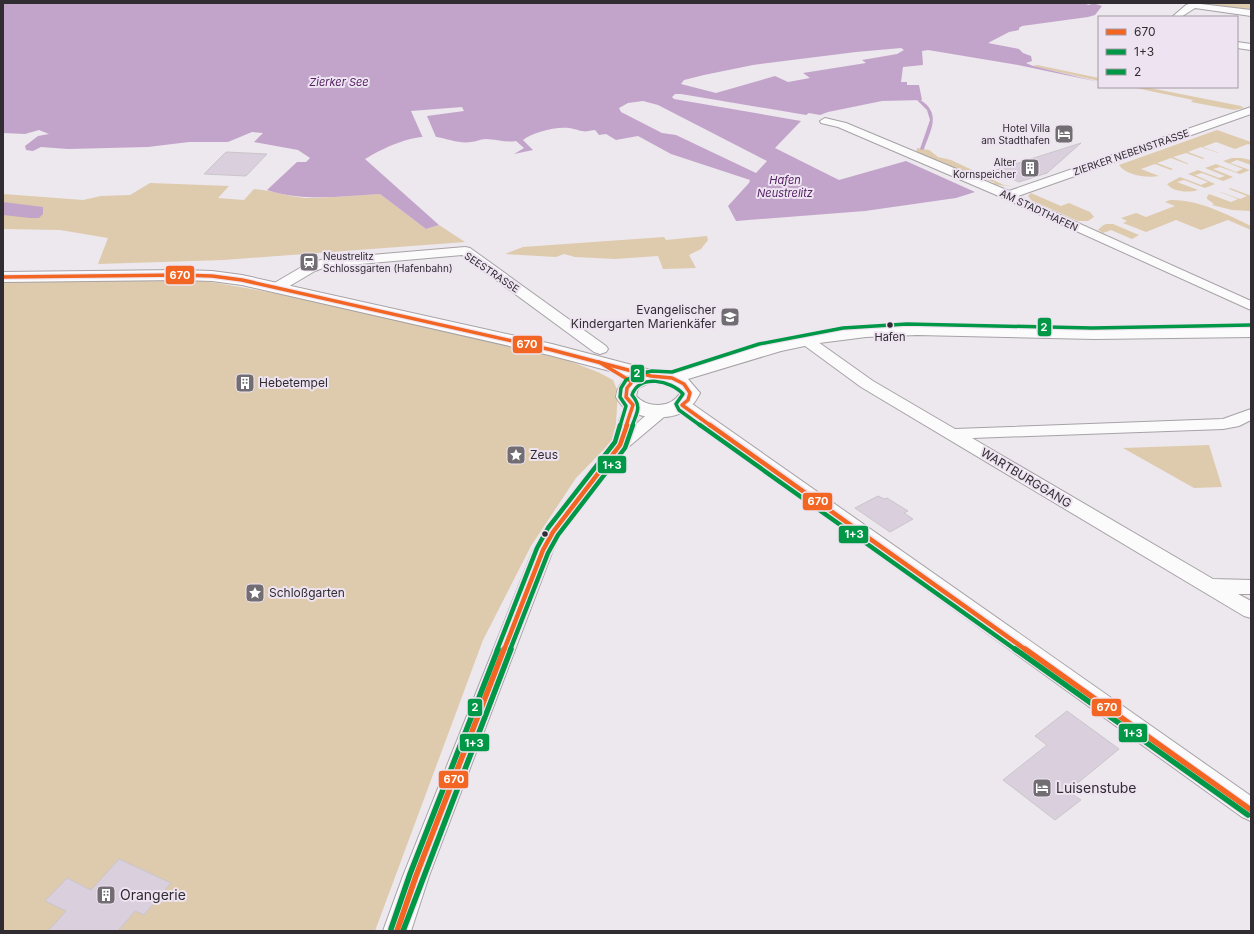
<svg xmlns="http://www.w3.org/2000/svg" width="1254" height="934" font-family="Inter,sans-serif">
  <style>
    .green { fill: #decbad }
    .water { fill: #c2a4ca; fill-rule: evenodd }
    .pier { fill: #ede7ee }
    .lines { fill: none; stroke-linecap: round; stroke-linejoin: round }
    .stream { fill: #c2a4ca; fill-rule: evenodd }
    .building { fill: #dacfdd; stroke: #cac5cb }
    .street-casing { stroke: #a6a2a6; stroke-width: 2 }
    .secondary-casing { stroke: #a6a2a6; stroke-width: 2 }
    .street { fill: #fcfbfc; fill-rule: evenodd }
    .secondary { fill: #fcfbfc; fill-rule: evenodd }
    .bus-1-far2-casing { stroke: #eee4f1; stroke-width: 6 }
    .bus-1-far1-casing { stroke: #eee4f1; stroke-width: 8 }
    .bus-1-casing { stroke: #eee4f1; stroke-width: 8 }
    .bus-2-far2-casing { stroke: #eee4f1; stroke-width: 6 }
    .bus-2-far1-casing { stroke: #eee4f1; stroke-width: 8 }
    .bus-2-casing { stroke: #eee4f1; stroke-width: 8 }
    .bus-3-far2-casing { stroke: #eee4f1; stroke-width: 6 }
    .bus-3-far1-casing { stroke: #eee4f1; stroke-width: 8 }
    .bus-3-casing { stroke: #eee4f1; stroke-width: 8 }
    .bus-1-far2 { stroke: #f26522; stroke-width: 3.5 }
    .bus-1-far1 { stroke: #f26522; stroke-width: 4.5 }
    .bus-1 { stroke: #f26522; stroke-width: 5.5 }
    .bus-2-far2 { stroke: #009847; stroke-width: 3.5 }
    .bus-2-far1 { stroke: #009847; stroke-width: 4.5 }
    .bus-2 { stroke: #009847; stroke-width: 5.5 }
    .bus-3-far2 { stroke: #009847; stroke-width: 3.5 }
    .bus-3-far1 { stroke: #009847; stroke-width: 4.5 }
    .bus-3 { stroke: #009847; stroke-width: 5.5 }
    .bus-dot { fill: #302c31; stroke: #eee4f1; stroke-width: 1.5 }
    .labels { text-anchor: middle; stroke-width: 4; stroke-linejoin: round; paint-order: stroke }
    .far-poi-label { font-size: 10px; fill: #302c31; stroke: #eee4f1; text-anchor: end }
    .far-street-label { font-size: 10px; fill: #302c31; stroke: #eee4f1 }
    .far-water-label { font-size: 11px; font-style: italic; fill: #552263; stroke: #eee4f1 }
    .bus-label { font-size: 11px; fill: #302c31; stroke: #eee4f1 }
    .poi-label { font-size: 12px; fill: #302c31; stroke: #eee4f1; text-anchor: start }
    .street-label { font-size: 12px; fill: #302c31; stroke: #eee4f1 }
    .near-poi-label { font-size: 14px; fill: #302c31; stroke: #eee4f1; text-anchor: start }
    .line-badge { stroke: #eee4f1; stroke-width: 1.5 }
    .badge-label { font-size: 11px; text-anchor: middle; font-weight: bold; fill: #fff }
  </style>
  <rect width="100%" height="100%" fill="#ede7ee"/>
  <g class="green">
    <polygon points="1197,3 1251,3 1251,12"/>
    <polygon points="1037,65 1099,78 1099,81 1032,66"/>
    <polygon points="1131,87 1145,87 1241,106 1244,108 1234,110 1191,102 1193,100"/>
    <path d="M1217,130L1251,142V145L1248,144L1235,149L1216,142L1203,147L1219,153H1218L1201,147L1188,152L1204,158L1203,159L1186,153L1173,157L1189,164H1187L1171,158L1157,163L1173,169L1171,170L1155,164L1141,169L1159,176C1147,178 1127,176 1119,165Z"/>
    <polygon points="917,148 929,150 938,157 951,160 1004,185 1013,187 993,184 995,183 965,171 961,172 916,153"/>
    <path d="M1232,158H1241L1251,160V165L1237,160L1230,163L1250,170L1240,174L1220,167L1213,169L1233,177L1223,181L1202,173L1195,175L1215,184L1205,188L1184,180L1177,182L1198,190C1188,193 1173,192 1167,184L1180,177L1201,185L1208,182L1188,174L1198,170L1219,178L1225,176L1205,168L1216,164L1236,172L1243,169L1223,161Z"/>
    <path d="M150,183L229,186L218,198L244,200L254,189C272,190 288,197 306,198C330,198 355,195 380,194L426,229L439,225L465,242L224,260L98,264L108,238L60,230L3,229V194L83,200L101,196L130,195Z"/>
    <polygon points="1230,188 1249,195 1251,195 1251,211 1232,210 1212,205 1214,204 1207,199 1207,197 1209,194 1231,202 1238,199 1220,192 1221,192 1240,199 1247,196 1229,189"/>
    <polygon points="1031,193 1061,206 1069,203 1090,212 1094,217 1088,221 1078,221 1031,200 1028,196"/>
    <path d="M1170,200C1198,199 1226,214 1251,226V230L1228,220L1201,230L1176,220L1146,232L1123,223L1127,221L1121,218L1136,213L1146,217L1175,206L1165,202Z"/>
    <polygon points="1106,224 1113,224 1139,235 1132,239 1111,230 1103,233 1098,230 1102,226"/>
    <polygon points="707,236 708,240 701,249 689,255 696,268 663,269 658,256 615,259 575,257 564,254 556,257 505,254 523,247 664,237 666,240"/>
    <polygon points="184,279 217,283 286,295 567,360 600,373 613,380 618,392 615,438 576,478 531,546 483,640 375,931 3,931 3,280"/>
    <polygon points="1209,445 1222,487 1194,488 1123,448"/>
  </g>
  <g class="water">
    <path d="M3,3H1083L1089,5L1093,3L1102,6L1095,15L1088,17L1022,26L1019,28V30L1009,32L988,43L1019,49L1023,53L1031,56L1032,61L1026,63L1033,66L1099,82L1018,65L928,50L922,51L923,65L903,67L901,82H907V85H919L922,100L882,101L828,112L820,115L809,113L806,115L681,94H675L672,97L674,99L801,121L775,148L839,180L906,161L975,192L956,198L865,211L736,221L728,206L749,183L750,180L671,154L638,136L616,140L606,134L599,135L595,130C582,132 585,132 574,129C559,125 534,132 523,140L533,150L514,154L524,148L516,141C506,143 496,139 486,139C480,139 476,142 471,142C460,144 448,139 437,137C412,134 386,147 365,159L439,225L426,229L380,194C342,196 303,202 267,190L297,162H306L310,158L298,150L254,142H189L148,147L68,149L41,147L33,151L26,150L25,146L38,136L49,134L39,130L25,134L3,133ZM901,48L904,50L897,54L862,60L866,63L803,73L810,78L788,82L775,76L716,93L681,84L684,80L704,75L753,65L856,52ZM643,101L658,105L767,161L756,173L676,135L662,133L621,112L619,108L628,103Z"/>
    <polygon points="3,202 43,207 43,214 39,218 30,218 3,215"/>
  </g>
  <g class="pier">
    <polygon points="462,107 464,111 427,116 436,137 423,138 411,111"/>
    <polygon points="252,132 263,133 254,142 228,142"/>
  </g>
  <g class="lines">
    <path class="stream" d="M919,99C942,113 931,129 924,149L922,150L920,149L930,120L927,110L917,100Z"/>
  </g>
  <g class="building">
    <polygon points="1081,143 1047,173 1019,182 993,171"/>
    <polygon points="226,152 267,154 246,176 204,174"/>
    <polygon points="878,496 884,499 887,498 908,511 904,513 913,519 890,532 855,508"/>
    <polygon points="1067,711 1119,749 1068,791 1081,800 1055,820 1003,780 1047,745 1035,736"/>
    <polygon points="119,859 171,883 144,915 135,911 118,931 48,931 66,911 45,901 67,878 91,890"/>
  </g>
  <g class="lines">
    <defs>
      <g id="street">
        <polygon points="1192,3 1251,10 1251,16 1195,8 1181,17 1172,17 1186,5"/>
        <polygon points="1237,42 1251,44 1251,50 1237,48"/>
        <polygon points="1251,107 1251,114 1018,196 1251,301 1251,310 1001,197 838,127 821,123 820,121 825,118 846,123 1009,191"/>
        <polygon points="465,247 470,248 606,346 608,349 606,352 600,354 594,352 462,255 326,267 315,271 281,291 276,292 271,291 269,288 271,285 305,265 324,259"/>
        <polygon points="806,335 811,337 873,381 955,429 1223,419 1251,409 1251,420 1239,426 1223,429 972,438 1213,579 1251,580 1251,594 1238,594 1251,601 1251,618 1244,616 861,387 801,343 798,340 801,337"/>
        <path d="M633,400L639,401L641,405L635,425C645,417 655,404 669,407L671,411L626,449L561,534L553,550L429,876L411,931H383L403,876L533,550L546,528L611,444L625,405L627,401Z"/>
        <polygon points="682,400 688,401 1251,796 1251,821 1242,817 676,409 674,405 676,401"/>
      </g>
      <path id="secondary" d="M181,270L212,271L242,275L552,344L651,370L671,372L777,341L819,332L866,326L917,324L1095,328L1251,325V337L1095,339L917,335L866,337L819,343L781,351L688,379L700,393C697,399 694,404 689,408C674,421 645,419 629,411C623,408 619,402 616,397C617,388 621,381 629,376L549,355L242,285L212,281L181,280L3,282V272ZM651,382L667,383L680,393C671,409 647,408 636,396L638,388Z"/>
    </defs>
    <use href="#street" class="street-casing"/>
    <use href="#secondary" class="secondary-casing"/>
    <use href="#street" class="street"/>
    <use href="#secondary" class="secondary"/>
    <defs>
      <g id="bus-1-far2">
        <polyline points="3,277 181,275 212,276 242,280 552,350 651,376 672,378 684,384 690,393 688,400 682,405 711,426"/>
        <polyline points="599,362 632,382 627,388 626,397 633,405 626,426"/>
      </g>
      <g id="bus-1-far1">
        <polyline points="710,425 1026,650"/>
        <polyline points="504,650 543,550 553,532 620,445 627,425"/>
      </g>
      <g id="bus-1">
        <polyline points="1025,649 1251,810"/>
        <polyline points="397,931 416,876 504,649"/>
      </g>
      <path id="bus-2-far2" d="M632,426C637,412 642,407 632,395C639,374 671,380 683,394L676,404L679,410L701,426"/>
      <g id="bus-2-far1">
        <polyline points="700,425 1016,650"/>
        <polyline points="510,650 548,553 558,535 625,448 633,425"/>
      </g>
      <g id="bus-2">
        <polyline points="1015,649 1248,815"/>
        <polyline points="403,931 511,649"/>
      </g>
      <polyline id="bus-3-far2" points="620,426 626,406 620,397 621,388 626,380 638,374 652,371 672,372 759,344 843,328 907,324 1092,328 1251,325"/>
      <polyline id="bus-3-far1" points="497,650 537,548 548,528 615,442 620,425"/>
      <polyline id="bus-3" points="391,929 410,874 498,649"/>
    </defs>
    <use href="#bus-1-far2" class="bus-1-far2-casing"/>
    <use href="#bus-1-far1" class="bus-1-far1-casing"/>
    <use href="#bus-1" class="bus-1-casing"/>
    <use href="#bus-2-far2" class="bus-2-far2-casing"/>
    <use href="#bus-2-far1" class="bus-2-far1-casing"/>
    <use href="#bus-2" class="bus-2-casing"/>
    <use href="#bus-3-far2" class="bus-3-far2-casing"/>
    <use href="#bus-3-far1" class="bus-3-far1-casing"/>
    <use href="#bus-3" class="bus-3-casing"/>
    <use href="#bus-1-far2" class="bus-1-far2"/>
    <use href="#bus-1-far1" class="bus-1-far1"/>
    <use href="#bus-1" class="bus-1"/>
    <use href="#bus-2-far2" class="bus-2-far2"/>
    <use href="#bus-2-far1" class="bus-2-far1"/>
    <use href="#bus-2" class="bus-2"/>
    <use href="#bus-3-far2" class="bus-3-far2"/>
    <use href="#bus-3-far1" class="bus-3-far1"/>
    <use href="#bus-3" class="bus-3"/>
  </g>
  <defs>
    <symbol id="hotel-square" viewBox="-11 -11 22 22"><rect x="-9" y="-9" width="18" height="18" rx="4" fill="#726d73" stroke="#eee4f1"/><path d="M-6-4.5h1.5V1H6V5H4.5V3h-9V5H-6ZM-4 0a1.8 1.8 0 1 1 3.6 0ZM.5 0V-2.5h3Q6-2.5 6 0Z" fill="#fff"/></symbol>
    <symbol id="building-square" viewBox="-11 -11 22 22"><rect x="-9" y="-9" width="18" height="18" rx="4" fill="#726d73" stroke="#eee4f1"/><path d="M-4-6H4V6H1V3H-1V6H-4ZM-2.5-4.3h1.7v1.8h-1.7ZM.8-4.3h1.7v1.8H.8ZM-2.5-1h1.7V.8h-1.7ZM.8-1h1.7V.8H.8Z" fill="#fff"/></symbol>
    <symbol id="station-square" viewBox="-11 -11 22 22"><rect x="-9" y="-9" width="18" height="18" rx="4" fill="#726d73" stroke="#eee4f1"/><path d="M-3-6H3Q5-6 5-4V2Q5 4 3 4L4.5 6H3L1.5 4h-3L-3 6H-4.5L-3 4Q-5 4-5 2V-4Q-5-6-3-6ZM-3.5-4v3h7v-3ZM-3.5 1v1.5H-2V1ZM2 1v1.5H3.5V1Z" fill="#fff"/></symbol>
    <symbol id="school-square" viewBox="-11 -11 22 22"><rect x="-9" y="-9" width="18" height="18" rx="4" fill="#726d73" stroke="#eee4f1"/><path d="M0-5L7-2L0 1L-7-2ZM-4 1L0 2.5L4 1V4Q0 6-4 4Z" fill="#fff"/></symbol>
    <symbol id="sight-square" viewBox="-11 -11 22 22"><rect x="-9" y="-9" width="18" height="18" rx="4" fill="#726d73" stroke="#eee4f1"/><path d="M0-6L1.8-2.2L6-1.7L2.9 1.2L3.7 5.4L0 3.3L-3.7 5.4L-2.9 1.2L-6-1.7L-1.8-2.2Z" fill="#fff"/></symbol>
  </defs>
  <g fill-rule="evenodd">
    <use href="#hotel-square" x="1053" y="123" width="22" height="22"/>
    <use href="#building-square" x="1019" y="157" width="22" height="22"/>
    <use href="#station-square" x="298" y="251" width="22" height="22"/>
    <use href="#school-square" x="719" y="306" width="22" height="22"/>
    <use href="#building-square" x="234" y="372" width="22" height="22"/>
    <use href="#sight-square" x="505" y="444" width="22" height="22"/>
    <use href="#sight-square" x="244" y="582" width="22" height="22"/>
    <use href="#hotel-square" x="1031" y="777" width="22" height="22"/>
    <use href="#building-square" x="95" y="884" width="22" height="22"/>
  </g>
  <g class="bus-dot">
    <circle cx="890" cy="325" r="3.5"/>
    <circle cx="545" cy="534" r="3.5"/>
  </g>
  <g class="labels">
    <g class="far-poi-label">
      <text x="1050" y="132">Hotel Villa<tspan x="1050" dy="12">am Stadthafen</tspan></text>
      <text x="1016" y="166">Alter<tspan x="1016" dy="12">Kornspeicher</tspan></text>
      <text x="323" y="260" text-anchor="start">Neustrelitz<tspan x="323" dy="12">Schlossgarten (Hafenbahn)</tspan></text>
    </g>
    <g class="far-street-label">
      <text transform="translate(1131 152) rotate(-19)" y="4">ZIERKER NEBENSTRASSE</text>
      <text transform="translate(1039 210) rotate(25)" y="4">AM STADTHAFEN</text>
      <text transform="translate(492 272) rotate(34)" y="4">SEESTRASSE</text>
    </g>
    <g class="far-water-label">
      <text x="339" y="86">Zierker See</text>
      <text x="785" y="184">Hafen<tspan x="785" dy="13">Neustrelitz</tspan></text>
    </g>
    <g class="bus-label">
      <text x="890" y="341">Hafen</text>
    </g>
    <g class="poi-label">
      <text x="716" y="314" text-anchor="end">Evangelischer<tspan x="716" dy="14">Kindergarten Marienkäfer</tspan></text>
      <text x="259" y="387">Hebetempel</text>
      <text x="530" y="459">Zeus</text>
      <text x="269" y="597">Schloßgarten</text>
    </g>
    <g class="street-label">
      <text transform="translate(1026 478) rotate(31)" y="4">WARTBURGGANG</text>
    </g>
    <g class="near-poi-label">
      <text x="1056" y="793">Luisenstube</text>
      <text x="120" y="900">Orangerie</text>
    </g>
  </g>
  <g class="line-badge">
    <rect x="165" y="265" width="30" height="20" rx="4" fill="#f26522"/>
    <rect x="1037" y="317" width="15" height="20" rx="4" fill="#009847"/>
    <rect x="512" y="335" width="31" height="19" rx="4" fill="#f26522"/>
    <rect x="630" y="364" width="15" height="19" rx="4" fill="#009847"/>
    <rect x="597" y="455" width="30" height="19" rx="4" fill="#009847"/>
    <rect x="802" y="492" width="31" height="19" rx="4" fill="#f26522"/>
    <rect x="838" y="525" width="31" height="19" rx="4" fill="#009847"/>
    <rect x="1091" y="698" width="31" height="19" rx="4" fill="#f26522"/>
    <rect x="467" y="698" width="16" height="19" rx="4" fill="#009847"/>
    <rect x="1118" y="723" width="30" height="20" rx="4" fill="#009847"/>
    <rect x="459" y="733" width="31" height="19" rx="4" fill="#009847"/>
    <rect x="438" y="770" width="31" height="19" rx="4" fill="#f26522"/>
  </g>
  <g class="badge-label">
    <text x="180" y="279">670</text>
    <text x="1044" y="331">2</text>
    <text x="527" y="348">670</text>
    <text x="637" y="377">2</text>
    <text x="612" y="469">1+3</text>
    <text x="818" y="505">670</text>
    <text x="854" y="538">1+3</text>
    <text x="1107" y="711">670</text>
    <text x="475" y="711">2</text>
    <text x="1133" y="737">1+3</text>
    <text x="474" y="747">1+3</text>
    <text x="454" y="783">670</text>
  </g>
  <rect width="1254" height="934" fill="none" stroke="#302c31" stroke-width="8"/>
  <rect x="1098" y="16" width="140" height="72" fill="#eee4f1" stroke="#a29aa4"/>
  <rect x="1106" y="29" width="20" height="6" fill="#f26522" stroke="#a29aa4"/>
  <text x="1134" y="36" font-size="12" fill="#302c31">670</text>
  <rect x="1106" y="49" width="20" height="6" fill="#009847" stroke="#a29aa4"/>
  <text x="1134" y="56" font-size="12" fill="#302c31">1+3</text>
  <rect x="1106" y="69" width="20" height="6" fill="#009847" stroke="#a29aa4"/>
  <text x="1134" y="76" font-size="12" fill="#302c31">2</text>
</svg>
